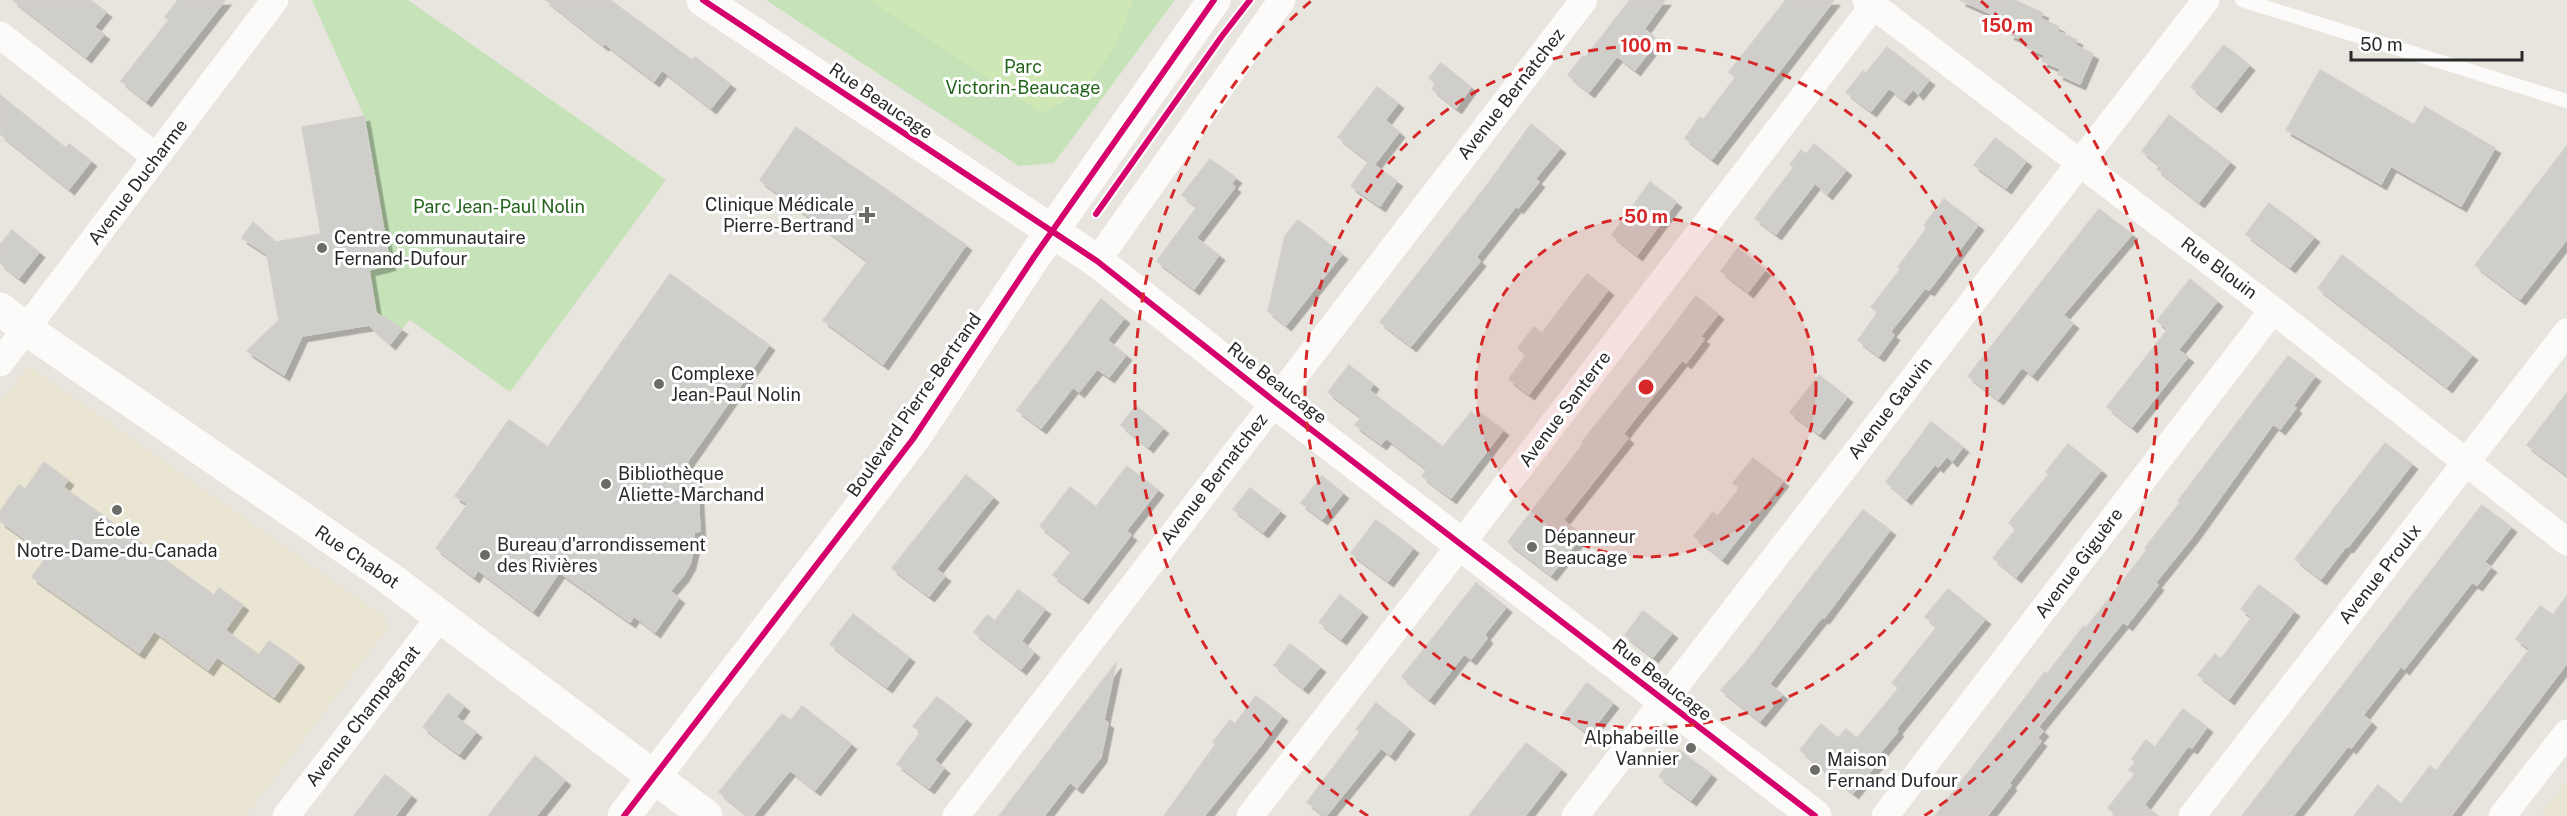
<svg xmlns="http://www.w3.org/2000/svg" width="2567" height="816" font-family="'Public Sans',sans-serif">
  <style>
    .education { fill: #eae5d3 }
    .green { fill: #c5e2b8 }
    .pitch { fill: #cfe6b5 }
    .building { fill: #d0ceca; stroke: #d2d0cb; stroke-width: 1.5; filter: url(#shadow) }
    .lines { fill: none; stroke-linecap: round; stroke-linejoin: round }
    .service { stroke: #fcfbfa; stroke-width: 14 }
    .minor { stroke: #fcfbfa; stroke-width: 27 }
    .tertiary { stroke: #fcfbfa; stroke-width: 33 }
    .secondary { stroke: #fcfbfa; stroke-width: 33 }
    .cycleway-casing { stroke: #fff; stroke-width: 10 }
    .cycleway { stroke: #d6006c; stroke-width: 6 }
    .ring { fill: none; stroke: #d62828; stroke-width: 3; stroke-dasharray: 10 8 }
    .poi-dot { fill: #6c6b68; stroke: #fff; stroke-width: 2 }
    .labels { text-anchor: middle; stroke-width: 6; stroke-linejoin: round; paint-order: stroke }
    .park-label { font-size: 18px; fill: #23631c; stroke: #fff }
    .street-label { font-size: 18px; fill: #292929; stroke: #fff }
    .poi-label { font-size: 18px; fill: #292929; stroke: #fff; text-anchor: start }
    .centre { fill: #d62828; stroke: #fff; stroke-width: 3 }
    .ring-label { font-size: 18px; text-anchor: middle; font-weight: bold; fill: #d62828; stroke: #fff; stroke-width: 6; stroke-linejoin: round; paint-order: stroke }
  </style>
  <defs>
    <filter id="shadow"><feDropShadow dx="5.5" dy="5.5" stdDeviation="0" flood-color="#0004"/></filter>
  </defs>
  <rect width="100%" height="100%" fill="#e8e5de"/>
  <g class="education">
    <polygon points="32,368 383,616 387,622 387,629 246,816 0,816 0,403 26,369"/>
    <polygon points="2567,781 2567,816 2540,816"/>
  </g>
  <g class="green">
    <polygon points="312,0 408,0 666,180 510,392 410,320 402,329 376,313 369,270 390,265 364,116"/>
    <polygon points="766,0 1175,0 1054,163 1019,166"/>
  </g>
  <path class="pitch" d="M869,0H1133C1121,34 1107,68 1078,92C1067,101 1053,107 1041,113Z"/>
  <g class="building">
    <polygon points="13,0 90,0 106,12 94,27 104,34 86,57"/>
    <polygon points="178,0 225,0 146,101 121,81 169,20 165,17"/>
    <polygon points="546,0 610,0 692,60 695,57 730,84 711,108 662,70 654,81 604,43 603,45"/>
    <polygon points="1630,0 1665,0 1644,29 1658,40 1635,70 1617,56 1589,92 1568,75 1583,56 1585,58"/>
    <polygon points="1786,0 1834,0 1712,159 1685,138 1700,117 1703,120 1736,77 1729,72"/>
    <polygon points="1960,0 2014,0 2043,13 2040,18 2059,27 2057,31 2077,40 2075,45 2093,54 2080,84 2058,74 2061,69 2042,61 2045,55 2026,47 2028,42 2009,34 2012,29 1992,20 1994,15"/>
    <polygon points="2224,45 2249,65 2216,107 2191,87"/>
    <polygon points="1887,47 1929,80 1918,94 1913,89 1904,100 1889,88 1871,111 1846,92 1863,71 1866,73"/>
    <polygon points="1441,63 1471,87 1456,108 1432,89 1436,84 1429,78"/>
    <polygon points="2320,70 2414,125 2425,107 2495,148 2461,206 2391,166 2381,184 2286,130"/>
    <polygon points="1377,87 1398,103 1385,120 1399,132 1374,165 1397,181 1380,206 1351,186 1369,161 1338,137"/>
    <polygon points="0,95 66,148 69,144 91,161 69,189 0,134"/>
    <polygon points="2169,115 2230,162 2199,202 2157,169 2160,165 2142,151"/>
    <polygon points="364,116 390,265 369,270 376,313 402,329 390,344 369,325 302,336 284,375 247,351 279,320 267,254 242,238 253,222 276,242 321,234 302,127"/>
    <polygon points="1531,124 1560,148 1535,179 1539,182 1518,208 1516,206 1476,257 1480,261 1411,346 1380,322 1488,184"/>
    <polygon points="796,127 966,245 883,364 823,320 868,261 760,180"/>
    <polygon points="1995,138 2026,161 2006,188 1974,165"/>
    <polygon points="1814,144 1846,170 1827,194 1815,183 1776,234 1755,218 1794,167 1790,164 1801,150 1806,154"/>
    <polygon points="2567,146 2567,239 2520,299 2475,265"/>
    <polygon points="1210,159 1236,178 1231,184 1235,187 1196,238 1219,255 1194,289 1157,261 1197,207 1182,195"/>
    <polygon points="1650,182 1676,202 1637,255 1612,235"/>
    <polygon points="1944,199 1978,225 1929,290 1925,288 1890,332 1894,335 1879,356 1858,340 1878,312 1871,307 1901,269 1898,267 1927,228 1924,225"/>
    <polygon points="2269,203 2314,237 2290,267 2246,234"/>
    <polygon points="2099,209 2132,234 2063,315 2073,323 2032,375 2022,367 1998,399 1968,376"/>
    <polygon points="1298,220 1342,254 1286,325 1268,311 1285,236"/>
    <polygon points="12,230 39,252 19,278 0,263 0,245"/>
    <polygon points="1738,248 1765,270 1748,292 1721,271"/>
    <polygon points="2342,255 2472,355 2447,387 2318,288"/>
    <polygon points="670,274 769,345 687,462 702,494 698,495 700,531 694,532 694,547 690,564 683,576 670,591 679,598 655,632 634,616 630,622 559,572 533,611 478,570 474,577 436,548 468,504 455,496 509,420 548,447"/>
    <polygon points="1587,274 1608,290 1529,394 1509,379 1526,355 1518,348 1534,327 1542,333"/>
    <polygon points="2190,279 2217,301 2178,350 2188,357 2132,427 2107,407 2168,329 2157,321"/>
    <polygon points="1696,296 1718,314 1700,337 1704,339 1686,363 1682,360 1633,421 1623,434 1628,438 1563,520 1582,535 1551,575 1508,542 1584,443 1582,442 1646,362"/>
    <polygon points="1101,299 1124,318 1107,340 1126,355 1109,377 1097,369 1079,392 1073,387 1041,428 1017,410"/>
    <polygon points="2288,356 2315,376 2293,406 2296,408 2280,429 2273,424 2192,537 2155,583 2158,585 2127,625 2123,622 2038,727 2043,731 2037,738 2041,741 2009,783 2011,785 1987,816 1935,816 2045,672 2047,674 2084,626 2086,628 2147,550 2145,548 2180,503 2178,501"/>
    <polygon points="1349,365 1373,384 1369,390 1443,447 1471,412 1476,416 1479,412 1503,430 1451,498 1422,476 1427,469 1386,438 1381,444 1355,425 1361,417 1328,392"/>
    <polygon points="1819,375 1847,397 1819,434 1790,412"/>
    <polygon points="2567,393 2567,475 2527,445"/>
    <polygon points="1136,406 1163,428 1148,447 1121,425"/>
    <polygon points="1931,422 1963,447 1952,461 1947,456 1938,467 1935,464 1906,499 1886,482"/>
    <polygon points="2385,443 2412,464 2348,547 2346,546 2321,579 2295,559"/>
    <polygon points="2068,444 2101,470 2016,577 1993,558 2016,529 2009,523 2049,474 2046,472"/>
    <polygon points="1753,458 1783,481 1722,559 1694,536 1713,512 1718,516 1740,488 1733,483"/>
    <polygon points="44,462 68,480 63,487 214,595 219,588 243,605 225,630 259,655 269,641 299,662 274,697 217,657 208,670 154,631 139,653 32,577 48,555 0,521 0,511 19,485 25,489"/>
    <polygon points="1127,466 1158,490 1126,531 1131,535 1083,598 1053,575 1072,551 1040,526 1070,487 1096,507"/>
    <polygon points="966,475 993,497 936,569 945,576 929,596 892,568"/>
    <polygon points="1322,476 1343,493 1322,519 1301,503"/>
    <polygon points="1250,488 1280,511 1263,532 1233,509"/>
    <polygon points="2482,505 2511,527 2484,562 2491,567 2477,585 2472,582 2404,669 2401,666 2363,715 2371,722 2351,748 2348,746 2293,816 2242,816"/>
    <polygon points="1863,510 1890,530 1824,618 1822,617 1769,684 1782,694 1760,721 1721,690 1745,664"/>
    <polygon points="1376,520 1413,548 1388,581 1351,553"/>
    <polygon points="1476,583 1506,607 1484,635 1487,638 1471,659 1464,654 1429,699 1402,677"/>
    <polygon points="2259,585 2294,611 2229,699 2198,675 2215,654 2221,659 2252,617 2241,609"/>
    <polygon points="1948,589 1985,619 1896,729 1898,731 1878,755 1881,758 1853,793 1800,750 1821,724 1838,738 1846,729 1857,738 1899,688 1892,683 1937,627 1925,617"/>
    <polygon points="1018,590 1045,609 1021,641 1034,652 1021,669 974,632 987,615 995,621"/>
    <polygon points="1340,595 1362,612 1341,639 1319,622"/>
    <polygon points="2567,596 2567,663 2451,816 2354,816 2378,785 2401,804 2430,766 2436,771 2530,649 2516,639 2540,606 2553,615"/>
    <polygon points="1643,611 1672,633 1653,657 1625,635"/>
    <polygon points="853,614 909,657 887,687 830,644"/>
    <polygon points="1290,644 1320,667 1303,688 1274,665"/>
    <polygon points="1116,663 1104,720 1108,723 1101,757 1077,788 1070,782 1044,816 999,816"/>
    <polygon points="1587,683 1613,703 1589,734 1563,714"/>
    <polygon points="448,694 464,706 456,717 476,732 459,754 423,727"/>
    <polygon points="1256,696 1282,716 1261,745 1204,816 1164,816 1216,744 1213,742 1230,720 1235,724"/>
    <polygon points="937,697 966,719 934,760 944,768 929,788 897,764 921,732 913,726"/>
    <polygon points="1376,703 1409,729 1390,755 1381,748 1326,816 1307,802 1360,732 1356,729"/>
    <polygon points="802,706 851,744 815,790 790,770 753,816 748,816 719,792 782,714 791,720"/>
    <polygon points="2183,709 2207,727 2192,748 2188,746 2144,805 2158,816 2118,816 2108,808 2135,774 2129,770 2135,762 2132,759 2146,740 2155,747"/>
    <polygon points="1526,743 1561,769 1525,816 1469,816"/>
    <polygon points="1679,750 1711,774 1691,800 1659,776"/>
    <polygon points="535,756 565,780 536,816 488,816"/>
    <polygon points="385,775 411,795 395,816 354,816"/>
  </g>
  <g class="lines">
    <polyline class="service" points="2242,0 2567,101"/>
    <g class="minor">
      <polyline points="1866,0 2273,310 2567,542"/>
      <polyline points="0,35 156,157"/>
      <polyline points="1097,261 1282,0"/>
      <polyline points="0,363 275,0"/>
      <polyline points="286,816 440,617"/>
      <polyline points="956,816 1584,0"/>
      <polyline points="1250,816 1462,543 1873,6"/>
      <polyline points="1575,816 2206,0"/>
      <polyline points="1885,816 2273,310"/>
      <polyline points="2192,816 2567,332"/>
      <polyline points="2502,816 2567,733"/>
    </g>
    <g class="tertiary">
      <polyline points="703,0 1097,261 1274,401 1815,816"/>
      <polyline points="0,309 26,329 385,575 706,816"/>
    </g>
    <polyline class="secondary" points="624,816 913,439 1034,257 1214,0"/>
    <defs>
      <g id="cycleway">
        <polyline points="703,0 1097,261 1274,401 1815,816"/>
        <polyline points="1096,214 1222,36 1250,0"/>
        <polyline points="624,816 913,439 1034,257 1214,0"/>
      </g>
    </defs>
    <use href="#cycleway" class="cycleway-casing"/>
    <use href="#cycleway" class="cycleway"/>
  </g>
  <circle cx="1646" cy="387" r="170" fill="#d62828" fill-opacity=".12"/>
  <g class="ring">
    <circle cx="1646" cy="387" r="170"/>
    <circle cx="1646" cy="387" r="341"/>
    <path d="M1368 816A511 511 0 0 1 1311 1M1981 1A511 511 0 0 1 1924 816"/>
  </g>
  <g class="poi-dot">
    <path d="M864 206h6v6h6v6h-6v6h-6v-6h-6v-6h6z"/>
    <circle cx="322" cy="248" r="6"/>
    <circle cx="659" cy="384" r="6"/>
    <circle cx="606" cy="484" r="6"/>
    <circle cx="117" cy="510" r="6"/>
    <circle cx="1532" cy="547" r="6"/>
    <circle cx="485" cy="555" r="6"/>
    <circle cx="1691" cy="748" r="6"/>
    <circle cx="1815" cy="770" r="6"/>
  </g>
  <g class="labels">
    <g class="park-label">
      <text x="1023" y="73">Parc<tspan x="1023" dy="21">Victorin-Beaucage</tspan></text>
      <text x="499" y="213">Parc Jean-Paul Nolin</text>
    </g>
    <g class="street-label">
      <text transform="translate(1511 94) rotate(-52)" y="6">Avenue Bernatchez</text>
      <text transform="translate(881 101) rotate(34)" y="6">Rue Beaucage</text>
      <text transform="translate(138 182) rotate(-53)" y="6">Avenue Ducharme</text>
      <text transform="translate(2219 268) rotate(37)" y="6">Rue Blouin</text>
      <text transform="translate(1277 383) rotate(38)" y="6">Rue Beaucage</text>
      <text transform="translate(914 405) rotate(-55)" y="6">Boulevard Pierre-Bertrand</text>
      <text transform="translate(1890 408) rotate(-52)" y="6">Avenue Gauvin</text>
      <text transform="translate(1565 409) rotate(-53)" y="6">Avenue Santerre</text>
      <text transform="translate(1214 479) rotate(-52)" y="6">Avenue Bernatchez</text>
      <text transform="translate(357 557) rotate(34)" y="6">Rue Chabot</text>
      <text transform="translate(2079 563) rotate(-53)" y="6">Avenue Giguère</text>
      <text transform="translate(2380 574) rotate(-52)" y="6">Avenue Proulx</text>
      <text transform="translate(1662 680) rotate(38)" y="6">Rue Beaucage</text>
      <text transform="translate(363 716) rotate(-52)" y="6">Avenue Champagnat</text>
    </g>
    <g class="poi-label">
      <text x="854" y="211" text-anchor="end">Clinique Médicale<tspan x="854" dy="21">Pierre-Bertrand</tspan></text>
      <text x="334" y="244">Centre communautaire<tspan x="334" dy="21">Fernand-Dufour</tspan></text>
      <text x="671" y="380">Complexe<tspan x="671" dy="21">Jean-Paul Nolin</tspan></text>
      <text x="618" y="480">Bibliothèque<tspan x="618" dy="21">Aliette-Marchand</tspan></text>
      <text x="117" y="536" text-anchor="middle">École<tspan x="117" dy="21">Notre-Dame-du-Canada</tspan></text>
      <text x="1544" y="543">Dépanneur<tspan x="1544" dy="21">Beaucage</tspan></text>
      <text x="497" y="551">Bureau d'arrondissement<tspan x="497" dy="21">des Rivières</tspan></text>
      <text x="1679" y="744" text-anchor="end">Alphabeille<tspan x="1679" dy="21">Vannier</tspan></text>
      <text x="1827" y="766">Maison<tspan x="1827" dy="21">Fernand Dufour</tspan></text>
    </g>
  </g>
  <circle cx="1646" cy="387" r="9" class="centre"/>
  <g class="ring-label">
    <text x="2007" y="32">150 m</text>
    <text x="1646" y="52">100 m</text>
    <text x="1646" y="223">50 m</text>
  </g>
  <path d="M2351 51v9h171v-9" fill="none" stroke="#292929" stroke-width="3"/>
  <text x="2360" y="51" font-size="18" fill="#292929" stroke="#ffffff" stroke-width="4.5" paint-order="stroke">50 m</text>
</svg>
